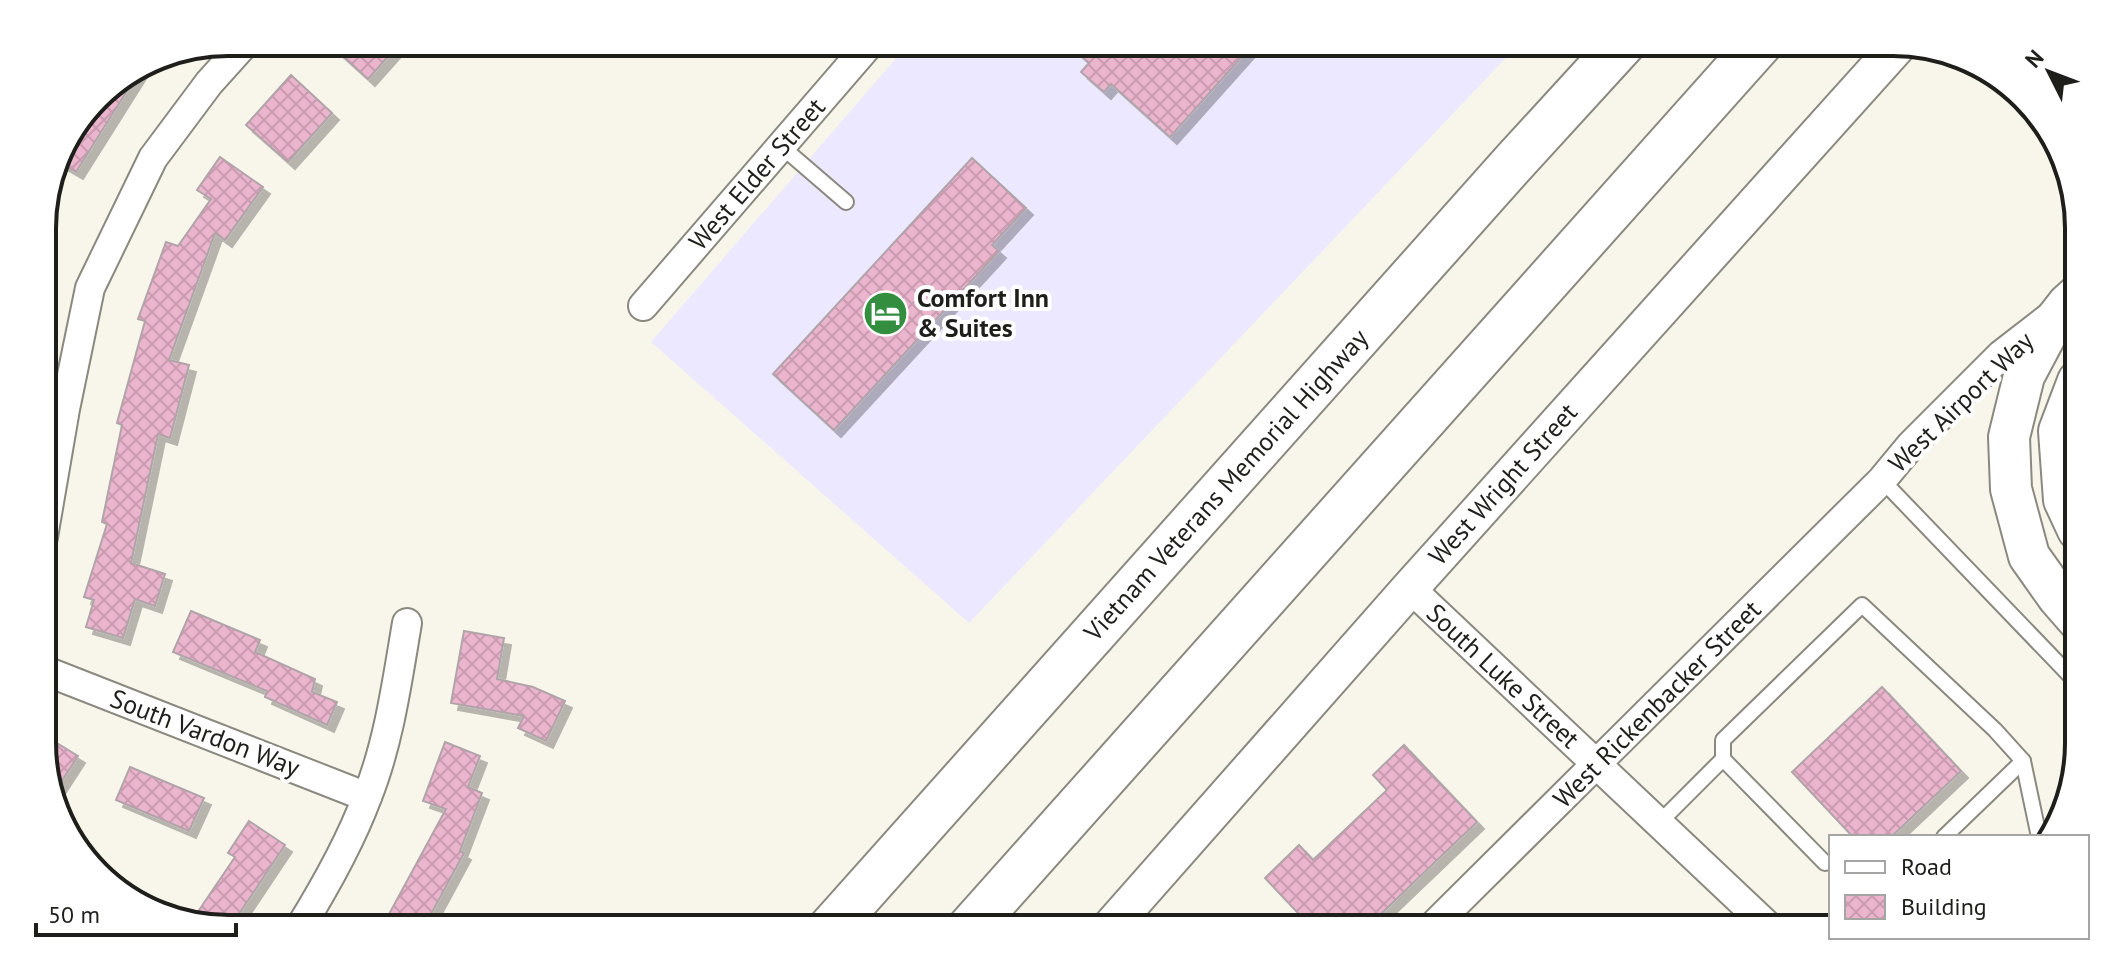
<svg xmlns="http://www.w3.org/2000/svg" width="2121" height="971" font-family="'PT Sans',sans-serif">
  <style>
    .commercial { fill: #ece8ff }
    .building { fill: url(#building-cross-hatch); stroke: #b0a4a9; stroke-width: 2; filter: url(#shadow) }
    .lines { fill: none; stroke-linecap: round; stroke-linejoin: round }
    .service-casing { stroke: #8b897f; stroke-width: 18 }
    .minor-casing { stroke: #8b897f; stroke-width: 32 }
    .tertiary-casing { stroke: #8b897f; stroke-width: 40 }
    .secondary-casing { stroke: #8b897f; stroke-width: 44 }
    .motorway-casing { stroke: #8b897f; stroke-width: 48 }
    .service { stroke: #fff; stroke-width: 14 }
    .minor { stroke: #fff; stroke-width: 28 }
    .tertiary { stroke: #fff; stroke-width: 36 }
    .secondary { stroke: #fff; stroke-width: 40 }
    .motorway { stroke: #fff; stroke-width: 44 }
    .labels { text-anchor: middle; stroke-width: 8; stroke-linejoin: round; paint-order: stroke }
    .street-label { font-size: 26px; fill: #1e1e1a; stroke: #fff }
    .poi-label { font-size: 26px; font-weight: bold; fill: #1e1e1a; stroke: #fff; text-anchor: start }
    .rim { fill: none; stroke: #1e1e1a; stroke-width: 4 }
  </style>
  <defs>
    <pattern id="building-cross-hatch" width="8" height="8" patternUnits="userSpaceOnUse" patternTransform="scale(2)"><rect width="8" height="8" fill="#ecb5ce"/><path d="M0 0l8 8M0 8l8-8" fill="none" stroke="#ca9bb0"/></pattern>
    <filter id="shadow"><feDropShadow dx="7" dy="7" stdDeviation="0" flood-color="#0004"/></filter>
  </defs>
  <rect width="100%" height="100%" fill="#f8f6eb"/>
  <polygon class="commercial" points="910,42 1521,42 969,623 651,342"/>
  <g class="building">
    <polygon points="327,42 401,42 368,79"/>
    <polygon points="1066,42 1255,42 1170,137 1111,84 1104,92 1081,72 1089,63"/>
    <polygon points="144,64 76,172 57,161 61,145 105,88"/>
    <polygon points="291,75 332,113 288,162 246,125"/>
    <polygon points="220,157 263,187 225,240 215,233 169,360 189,365 170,438 158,434 131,563 165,574 155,606 135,599 123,638 86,627 94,600 84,597 107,524 102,522 122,425 117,423 145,321 138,319 166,242 178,246 211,199 197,190"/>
    <polygon points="972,158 1026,208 992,245 999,251 834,430 773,374"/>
    <polygon points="191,611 260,640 255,652 315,679 312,692 337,702 327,725 265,697 267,691 173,652"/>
    <polygon points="464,631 504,638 497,679 533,687 565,701 546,741 518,728 524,716 451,703"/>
    <polygon points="1882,687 1961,771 1891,837 1853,837 1792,772"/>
    <polygon points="44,735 78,756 54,793 44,768"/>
    <polygon points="445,742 480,756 468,787 482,793 460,851 464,853 423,929 381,929 446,809 423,801"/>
    <polygon points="1404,745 1477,822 1365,929 1313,929 1265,878 1299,845 1313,860 1387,790 1373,775"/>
    <polygon points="130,767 204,798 189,831 116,800"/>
    <polygon points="249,821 285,845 229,929 191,922 235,857 228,853"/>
  </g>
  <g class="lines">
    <defs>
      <g id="service">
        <polyline points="781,146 846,202"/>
        <polyline points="1882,480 2079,685"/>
        <polyline points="1723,759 1825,863"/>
        <polyline points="1659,823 1723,759 1723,740 1862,605 1995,730 2023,761 2039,837"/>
        <polyline points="1944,837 2023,761"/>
      </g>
      <g id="minor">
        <polyline points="643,306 871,42"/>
        <polyline points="43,537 65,409 90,288 153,158 209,83 246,42"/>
        <polyline points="1410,588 1771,929"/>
        <polyline points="43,670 367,797"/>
        <path d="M299,929C325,887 350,843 367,797C389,742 397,682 407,623"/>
        <polyline points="1430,929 1882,480 1911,445 2001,355 2050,317"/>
      </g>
      <polyline id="tertiary" points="1109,929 1410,588 1900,43"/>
      <g id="secondary">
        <polyline points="2078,295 2068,304 2050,327 2024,376 2009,437 2011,489 2029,556 2058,597 2079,621"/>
        <polyline points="2078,381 2059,431 2064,500 2078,530"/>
      </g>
      <g id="motorway">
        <polyline points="830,929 1516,160 1624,42"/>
        <polyline points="969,929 1761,42"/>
      </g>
    </defs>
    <use href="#service" class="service-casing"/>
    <use href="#minor" class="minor-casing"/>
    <use href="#tertiary" class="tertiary-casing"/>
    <use href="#secondary" class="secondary-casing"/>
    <use href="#motorway" class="motorway-casing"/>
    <use href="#service" class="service"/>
    <use href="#minor" class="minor"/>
    <use href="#tertiary" class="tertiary"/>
    <use href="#secondary" class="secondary"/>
    <use href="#motorway" class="motorway"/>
  </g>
  <defs>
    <symbol id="hotel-disc" viewBox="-11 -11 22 22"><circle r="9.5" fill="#338e3f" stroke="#fff"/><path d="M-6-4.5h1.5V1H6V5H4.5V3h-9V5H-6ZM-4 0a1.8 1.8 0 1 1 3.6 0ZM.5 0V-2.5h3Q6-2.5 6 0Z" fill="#fff"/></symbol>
  </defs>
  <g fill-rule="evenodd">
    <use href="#hotel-disc" x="860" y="288" width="51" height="51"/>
  </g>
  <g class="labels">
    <g class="street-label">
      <text transform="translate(757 174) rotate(-49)" y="9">West Elder Street</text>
      <text transform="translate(1961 402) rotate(-44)" y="9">West Airport Way</text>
      <text transform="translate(1503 484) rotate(-48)" y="9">West Wright Street</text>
      <text transform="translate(1226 485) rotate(-48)" y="9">Vietnam Veterans Memorial Highway</text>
      <text transform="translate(1503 676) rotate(43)" y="9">South Luke Street</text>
      <text transform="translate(1657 704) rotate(-45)" y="9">West Rickenbacker Street</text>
      <text transform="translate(205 733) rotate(21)" y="9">South Vardon Way</text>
    </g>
    <g class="poi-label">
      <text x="917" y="307">Comfort Inn<tspan x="917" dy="30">&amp; Suites</tspan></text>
    </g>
  </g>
  <path d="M0 0H2121V971H0ZM228 56H1893A172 172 0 0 1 2065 228V743A172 172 0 0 1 1893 915H228A172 172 0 0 1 56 743V228A172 172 0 0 1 228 56Z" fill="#fff" fill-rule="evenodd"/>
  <path class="rim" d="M228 56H1893A172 172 0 0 1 2065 228V743A172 172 0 0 1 1893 915H228A172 172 0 0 1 56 743V228A172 172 0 0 1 228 56Z"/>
  <rect x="1829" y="835" width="260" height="104" fill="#ffffff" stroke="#a5a5a3" stroke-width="2"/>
  <rect x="1845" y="861" width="40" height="12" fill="#ffffff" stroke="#a5a5a3" stroke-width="2"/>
  <text x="1901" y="875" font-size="24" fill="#1e1e1a">Road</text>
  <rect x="1845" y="895" width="40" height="24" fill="url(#building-cross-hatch)" stroke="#a5a5a3" stroke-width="2"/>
  <text x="1901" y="915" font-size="24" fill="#1e1e1a">Building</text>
  <g transform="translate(2049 72) rotate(312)" stroke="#ffffff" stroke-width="6" paint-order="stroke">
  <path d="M0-6L14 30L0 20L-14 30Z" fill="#1e1e1a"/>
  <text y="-12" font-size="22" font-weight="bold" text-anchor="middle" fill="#1e1e1a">N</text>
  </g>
  <path d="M36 923v12h200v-12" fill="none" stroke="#1e1e1a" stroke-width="4"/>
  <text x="48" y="923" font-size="24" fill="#1e1e1a" stroke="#ffffff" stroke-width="6" paint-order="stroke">50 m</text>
</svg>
